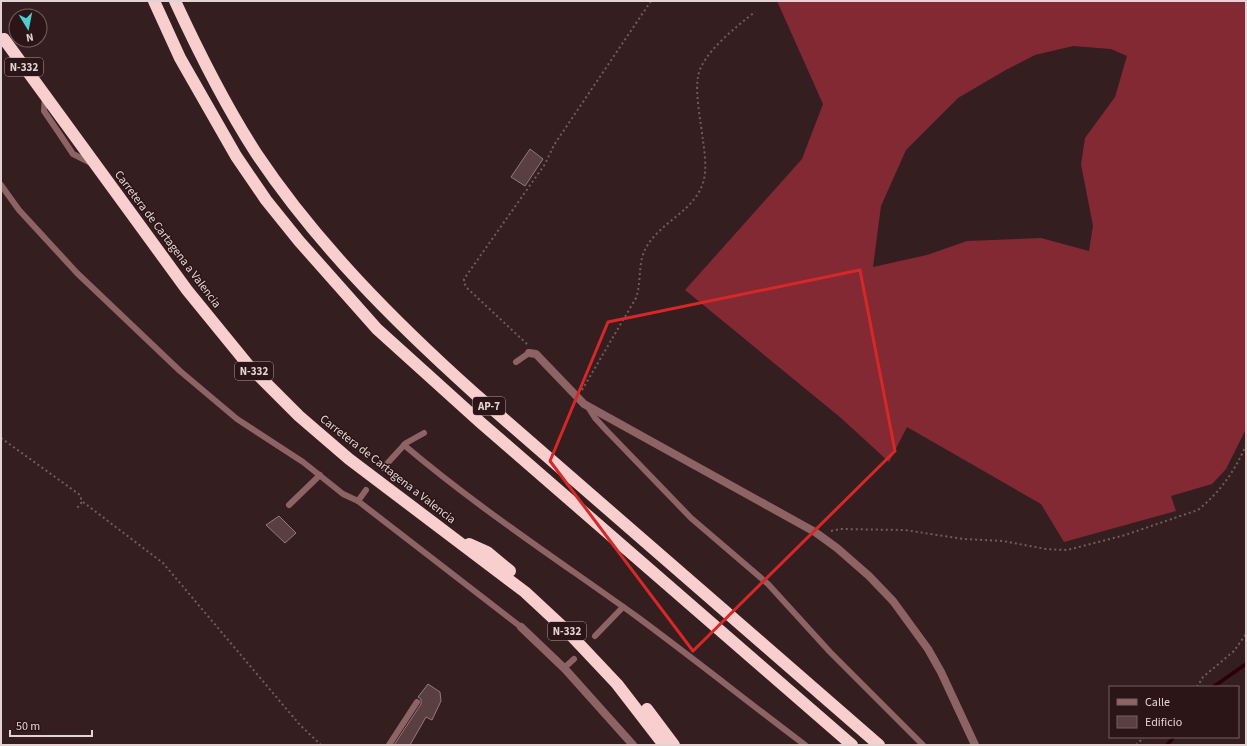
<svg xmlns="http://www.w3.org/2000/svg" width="1247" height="746" font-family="'Source Sans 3',sans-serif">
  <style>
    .forest { fill: #832934; fill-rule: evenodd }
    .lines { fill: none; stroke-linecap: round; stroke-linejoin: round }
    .stream { stroke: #2c0007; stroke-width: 3.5 }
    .building { fill: #593f40; stroke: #96797a }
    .path { stroke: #715d5e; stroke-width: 2; stroke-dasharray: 2 3; stroke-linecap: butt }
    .lane { stroke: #8e6365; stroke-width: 6 }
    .street { stroke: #8e6365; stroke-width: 8 }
    .highway { stroke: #f9cece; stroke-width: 12 }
    .marked { fill: none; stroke: #d62828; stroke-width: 3; stroke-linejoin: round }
    .labels { text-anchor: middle; stroke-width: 3; stroke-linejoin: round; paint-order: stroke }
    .shield { fill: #2b1516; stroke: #ac9a9a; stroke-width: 1 }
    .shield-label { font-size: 11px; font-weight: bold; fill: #e3d3d3 }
    .street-label { font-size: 12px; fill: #e3d3d3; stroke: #2b1516 }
  </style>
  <rect width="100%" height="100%" fill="#351e1f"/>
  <path class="forest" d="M777,1H1246V429L1226,469L1212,484L1171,496L1176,511L1064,542L1041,504L907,427L889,462L841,418L685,290L802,159L823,104ZM1073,46L1111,49L1127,56L1115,97L1085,138L1081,164L1093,226L1089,251L1041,238L967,241L927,255L873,267L881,206L906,150L958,98L1004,71L1035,55Z"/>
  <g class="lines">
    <g class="stream">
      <polyline points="1213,687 1246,664"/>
      <polyline points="1167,745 1174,737"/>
    </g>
  </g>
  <g class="building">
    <polygon points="530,149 543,159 525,186 511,177"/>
    <polygon points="279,516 296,533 285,543 266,525"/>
    <polygon points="428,684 440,692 441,701 432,720 426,717 410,745 394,745 421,704 421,699 418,697"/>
  </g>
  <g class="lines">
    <g class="path">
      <polyline points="527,344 467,288 464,283 464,279 545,164 554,145 651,1"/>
      <path d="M582,390L636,298C642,281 637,262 647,246C661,222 694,211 703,183C707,170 705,154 703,141C701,122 695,95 698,77C701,54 737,26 755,12"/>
      <polyline points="1,438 80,495 82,502 77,508"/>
      <polyline points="83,502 163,563 300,725 321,745"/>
      <path d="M831,531L840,529L905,530L964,539L1003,541L1046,549L1067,550L1125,535L1198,510C1220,492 1235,471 1246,445"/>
      <polyline points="1197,687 1203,677 1234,651 1246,634"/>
      <polyline points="1136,745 1144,737"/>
    </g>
    <g class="lane">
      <polyline points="45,96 44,111 59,133 73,154 91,163"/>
      <polyline points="1,185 19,210 77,273 180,371 237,419 303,462 343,494 358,501 521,627"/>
      <polyline points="516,362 529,353"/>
      <polyline points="588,407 595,418 607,431 691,518 768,584 830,652 923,745"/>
      <path d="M404,445C477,507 558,560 636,616C693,658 748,702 805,745"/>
      <polyline points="383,468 406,443 424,433"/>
      <polyline points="358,501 366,490"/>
      <polyline points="289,505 320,475"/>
      <polyline points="595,636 623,607"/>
      <polyline points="564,668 574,659"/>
      <polyline points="389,745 417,702"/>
    </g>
    <g class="street">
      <polyline points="529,353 536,354 584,404 815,532 837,548 869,576 893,601 928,649 941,672 975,745"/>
      <polyline points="521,627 565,669 633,745"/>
    </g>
    <g class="highway">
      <polyline points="154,1 180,58 236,156 266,200 299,241 377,329 480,422 852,745"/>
      <path d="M175,1C199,53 225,105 256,153C316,243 394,321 474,393L879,745"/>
      <polyline points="4,39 187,290 249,366 299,416 349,459 525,592 567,631 617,684 664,745"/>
      <polyline points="469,544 487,552 510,571"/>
      <polyline points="647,709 674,745"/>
    </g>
  </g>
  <path class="marked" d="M860,270L895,451L693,651L550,461L608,322Z"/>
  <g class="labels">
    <g class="shield">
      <rect x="5" y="58" width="38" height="18" rx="3"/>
      <rect x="235" y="362" width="38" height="18" rx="3"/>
      <rect x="473" y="397" width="32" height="18" rx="3"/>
      <rect x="548" y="622" width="38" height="18" rx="3"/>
    </g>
    <g class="shield-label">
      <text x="24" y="71">N-332</text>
      <text x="254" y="375">N-332</text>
      <text x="489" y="410">AP-7</text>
      <text x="567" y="635">N-332</text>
    </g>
    <g class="street-label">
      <text transform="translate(168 239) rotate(53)" y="4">Carretera de Cartagena a Valencia</text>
      <text transform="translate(388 469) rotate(38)" y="4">Carretera de Cartagena a Valencia</text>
    </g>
  </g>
  <rect width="1247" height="746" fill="none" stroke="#e3d3d3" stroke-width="4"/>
  <rect x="1109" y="686" width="130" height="52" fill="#2b1516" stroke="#756162"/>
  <rect x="1117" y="699" width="20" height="6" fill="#8e6365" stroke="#756162"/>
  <text x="1145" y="706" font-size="12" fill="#e3d3d3">Calle</text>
  <rect x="1117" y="716" width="20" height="12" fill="#593f40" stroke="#756162"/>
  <text x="1145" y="726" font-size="12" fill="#e3d3d3">Edificio</text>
  <g transform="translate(28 28) rotate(170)"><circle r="19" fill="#2b1516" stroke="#756162"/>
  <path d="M0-3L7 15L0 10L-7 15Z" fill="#52cdcf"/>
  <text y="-6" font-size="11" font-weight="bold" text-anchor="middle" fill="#e3d3d3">N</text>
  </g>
  <path d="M10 730v6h82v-6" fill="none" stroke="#e3d3d3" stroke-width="2"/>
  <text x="16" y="730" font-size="12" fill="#e3d3d3" stroke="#2b1516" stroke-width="3" paint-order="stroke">50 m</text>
</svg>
